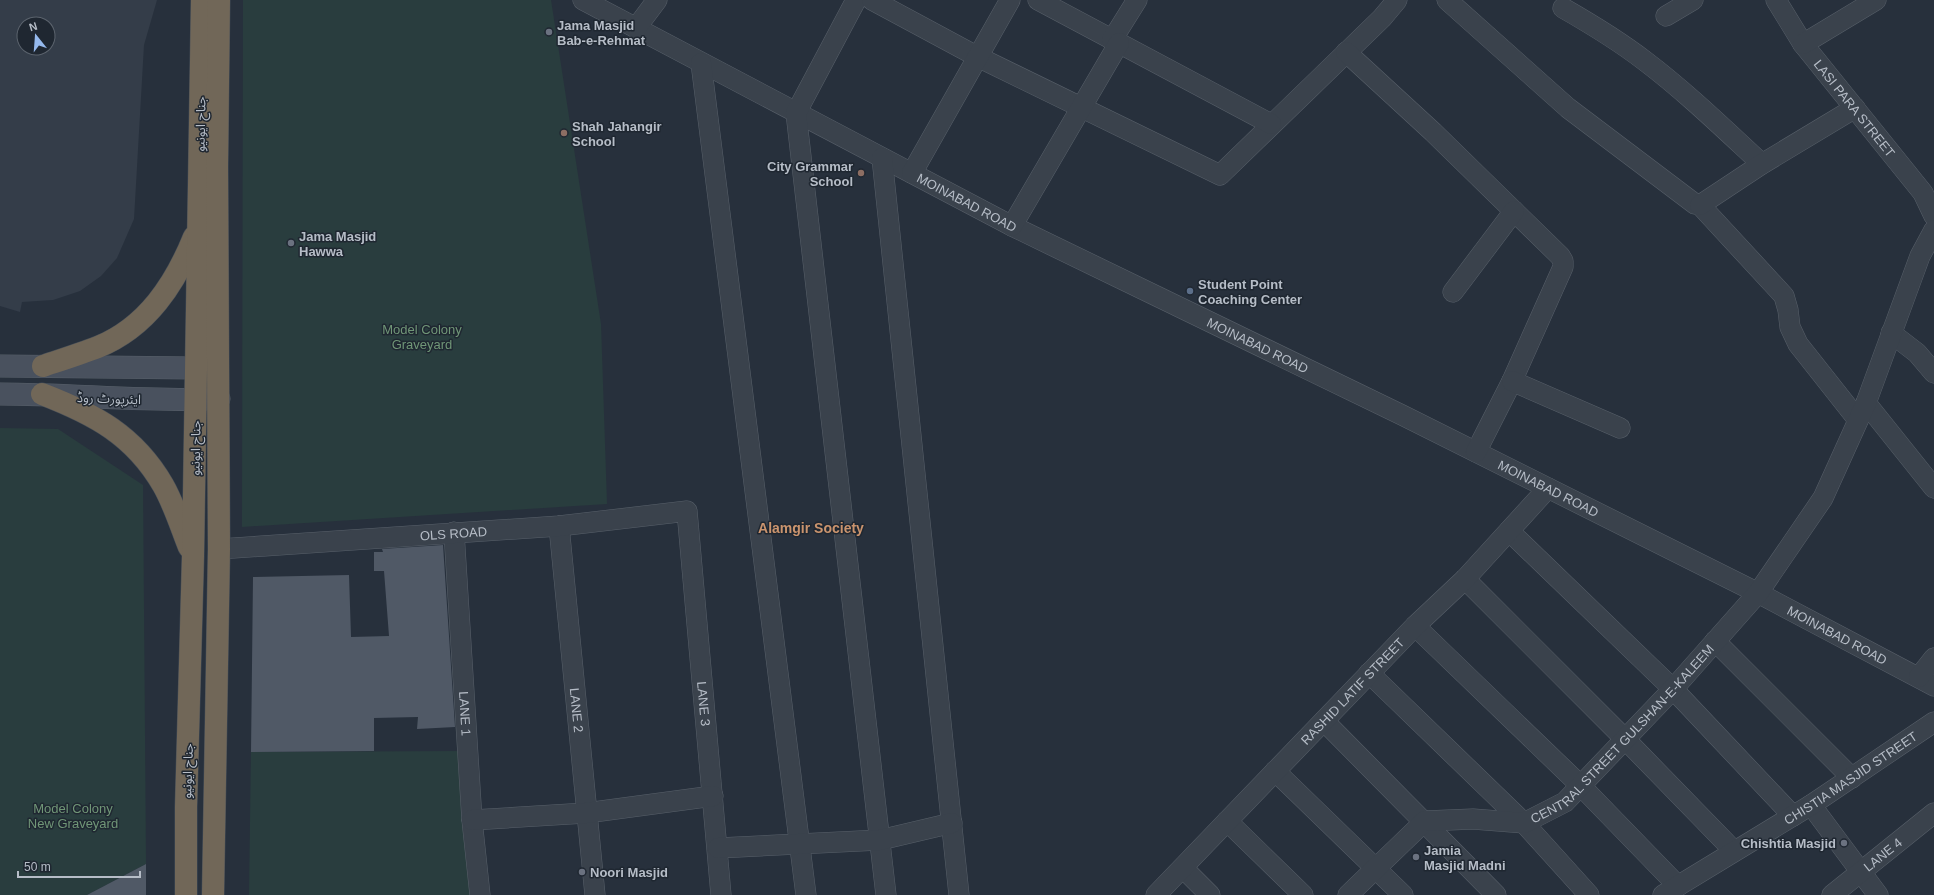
<svg xmlns="http://www.w3.org/2000/svg" width="1934" height="895" font-family="Arial,'Noto Sans Arabic',sans-serif">
  <style>
    .airport { fill: #343d49; fill-rule: evenodd }
    .green { fill: #293d3e }
    .building { fill: #505966 }
    .lines { fill: none; stroke-linecap: round; stroke-linejoin: round }
    .street-casing { stroke: #58606a; stroke-width: 21 }
    .secondary-casing { stroke: #58606a; stroke-width: 23 }
    .highway-casing { stroke: #454d57; stroke-width: 23 }
    .street { stroke: #3a424c; stroke-width: 20 }
    .secondary { stroke: #49515e; stroke-width: 22 }
    .highway { stroke: #716758; stroke-width: 22 }
    .worship-dot { fill: #6b7280; stroke: #1f2731; stroke-width: 1.5 }
    .education-dot { fill: #8d6e63; stroke: #1f2731; stroke-width: 1.5 }
    .service-dot { fill: #5c6f8a; stroke: #1f2731; stroke-width: 1.5 }
    .labels { text-anchor: middle; stroke-width: 3; stroke-linejoin: round; paint-order: stroke }
    .poi-label { font-size: 13px; font-weight: bold; fill: #b6bdc7; stroke: #1f2731; text-anchor: start }
    .street-label { font-size: 13px; fill: #b6bdc7; stroke: #1f2731 }
    .park-label { font-size: 13px; fill: #709677; stroke: #1f2731 }
    .neighbourhood-label { font-size: 14px; font-weight: bold; fill: #ca946e; stroke: #1f2731 }
  </style>
  <rect width="100%" height="100%" fill="#27303c"/>
  <path class="airport" d="M0,0H157L144,45L134,219L117,258L101,276L80,291L53,300L22,302L20,312L0,306ZM24,24H48V48H24Z"/>
  <g class="green">
    <polygon points="243,0 551,0 601,324 607,504 242,527"/>
    <polygon points="0,428 58,429 143,485 146,864 87,895 0,895"/>
    <polygon points="461,751 474,895 249,895 251,752"/>
  </g>
  <g class="building">
    <polygon points="443,545 455,727 417,729 418,717 374,718 374,751 251,752 253,577 349,575 351,637 389,636 384,571 374,571 374,552 383,552 382,549"/>
    <polygon points="146,864 146,895 87,895"/>
  </g>
  <g class="lines">
    <defs>
      <g id="street">
        <path id="s1" d="M583,0L1012,226L1402,415L1758,593L1934,686"/>
        <polyline points="856,0 796,113 886,895"/>
        <polyline points="872,0 978,57 1220,175 1382,18 1397,0"/>
        <polyline points="1038,0 1271,124"/>
        <polyline points="1447,0 1568,108 1695,204 1700,205 1784,296 1788,310 1790,327 1798,344 1858,420"/>
        <path id="s2" d="M1776,0L1803,44L1923,193L1934,216"/>
        <path d="M1563,8C1591,24 1619,41 1645,61C1686,92 1724,129 1762,164"/>
        <polyline points="1666,16 1693,0"/>
        <polyline points="636,28 657,0"/>
        <polyline points="1112,40 1137,0"/>
        <polyline points="1803,44 1876,0"/>
        <polyline points="1346,52 1433,132 1560,256 1563,261 1563,267 1512,381 1476,452"/>
        <polyline points="701,63 806,895"/>
        <polyline points="882,158 959,895"/>
        <polyline points="912,173 1010,0"/>
        <polyline points="1700,205 1762,164 1855,108"/>
        <polyline points="1012,226 1119,43"/>
        <polyline points="1453,292 1514,211"/>
        <polyline points="1891,333 1917,353 1934,373"/>
        <polyline points="1512,381 1620,428"/>
        <polyline points="1866,403 1934,488"/>
        <path id="s3" d="M559,526L595,895"/>
        <polyline points="1509,531 1673,689 1793,816"/>
        <path id="s4" d="M454,532L472,820L480,895"/>
        <path id="s5" d="M219,549L559,526L687,511L721,895"/>
        <polyline points="1465,579 1625,739 1734,851"/>
        <polyline points="1415,626 1580,785 1678,886"/>
        <polyline points="1715,641 1852,778"/>
        <polyline points="1369,673 1524,823 1589,895"/>
        <polyline points="1919,677 1934,658"/>
        <polyline points="1324,721 1496,895"/>
        <polyline points="1275,771 1403,895"/>
        <polyline points="1811,805 1878,895"/>
        <polyline points="472,820 586,813 713,796"/>
        <polyline points="1227,821 1303,895"/>
        <polyline points="718,848 880,840 952,823"/>
        <polyline points="1183,868 1210,895"/>
        <path id="s6" d="M1156,895L1415,626L1465,579L1548,488"/>
        <path id="s7" d="M1348,895L1425,821L1473,819L1524,823L1565,802L1673,689L1758,593L1823,498L1866,403L1920,256L1934,230"/>
        <path id="s8" d="M1663,895L1811,805L1934,722"/>
        <path id="s9" d="M1832,895L1934,813"/>
      </g>
      <g id="secondary">
        <polyline points="0,366 196,368"/>
        <path d="M0,394C73,394 146,402 219,399"/>
      </g>
      <g id="highway">
        <path d="M43,366C61,360 80,354 98,347C147,327 175,284 194,237"/>
        <path d="M42,394C94,414 134,435 163,485C174,504 181,527 189,547"/>
        <polyline points="186,895 186,807 193,556 202,0"/>
        <polyline points="213,895 219,549 217,166 219,0"/>
      </g>
    </defs>
    <use href="#street" class="street-casing"/>
    <use href="#secondary" class="secondary-casing"/>
    <use href="#highway" class="highway-casing"/>
    <use href="#street" class="street"/>
    <use href="#secondary" class="secondary"/>
    <use href="#highway" class="highway"/>
  </g>
  <g class="worship-dot">
    <circle cx="549" cy="32" r="4"/>
    <circle cx="291" cy="243" r="4"/>
    <circle cx="1844" cy="843" r="4"/>
    <circle cx="1416" cy="857" r="4"/>
    <circle cx="582" cy="872" r="4"/>
  </g>
  <g class="education-dot">
    <circle cx="564" cy="133" r="4"/>
    <circle cx="861" cy="173" r="4"/>
  </g>
  <circle class="service-dot" cx="1190" cy="291" r="4"/>
  <g class="labels">
    <g class="poi-label">
      <text x="557" y="30">Jama Masjid<tspan x="557" dy="15">Bab-e-Rehmat</tspan></text>
      <text x="572" y="131">Shah Jahangir<tspan x="572" dy="15">School</tspan></text>
      <text x="853" y="171" text-anchor="end">City Grammar<tspan x="853" dy="15">School</tspan></text>
      <text x="299" y="241">Jama Masjid<tspan x="299" dy="15">Hawwa</tspan></text>
      <text x="1198" y="289">Student Point<tspan x="1198" dy="15">Coaching Center</tspan></text>
      <text x="1836" y="848" text-anchor="end">Chishtia Masjid</text>
      <text x="1424" y="855">Jamia<tspan x="1424" dy="15">Masjid Madni</tspan></text>
      <text x="590" y="877">Noori Masjid</text>
    </g>
    <g class="street-label">
      <text dy="5" stroke="none"><textPath href="#s2" startOffset="134">LASI PARA STREET</textPath></text>
      <text transform="translate(200 124) rotate(-89)" y="5">جناح ایونیو</text>
      <text dy="5" stroke="none"><textPath href="#s1" startOffset="434">MOINABAD ROAD</textPath></text>
      <text dy="5" stroke="none"><textPath href="#s1" startOffset="758">MOINABAD ROAD</textPath></text>
      <text transform="translate(109 398) rotate(2)" y="5">ایئرپورٹ روڈ</text>
      <text transform="translate(195 448) rotate(-89)" y="5">جناح ایونیو</text>
      <text dy="5" stroke="none"><textPath href="#s1" startOffset="1082">MOINABAD ROAD</textPath></text>
      <text dy="5" stroke="none"><textPath href="#s5" startOffset="235">OLS ROAD</textPath></text>
      <text dy="5" stroke="none"><textPath href="#s1" startOffset="1406">MOINABAD ROAD</textPath></text>
      <text dy="5" stroke="none"><textPath href="#s6" startOffset="283">RASHID LATIF STREET</textPath></text>
      <text dy="5" stroke="none"><textPath href="#s5" startOffset="663">LANE 3</textPath></text>
      <text dy="5" stroke="none"><textPath href="#s3" startOffset="185">LANE 2</textPath></text>
      <text dy="5" stroke="none"><textPath href="#s4" startOffset="182">LANE 1</textPath></text>
      <text dy="5" stroke="none"><textPath href="#s7" startOffset="340">CENTRAL STREET GULSHAN-E-KALEEM</textPath></text>
      <text transform="translate(187 771) rotate(-88)" y="5">جناح ایونیو</text>
      <text dy="5" stroke="none"><textPath href="#s8" startOffset="221">CHISTIA MASJID STREET</textPath></text>
      <text dy="5" stroke="none"><textPath href="#s9" startOffset="65">LANE 4</textPath></text>
    </g>
    <g class="park-label">
      <text x="422" y="334">Model Colony<tspan x="422" dy="15">Graveyard</tspan></text>
      <text x="73" y="813">Model Colony<tspan x="73" dy="15">New Graveyard</tspan></text>
    </g>
    <g class="neighbourhood-label">
      <text x="811" y="533">Alamgir Society</text>
    </g>
  </g>
  <g transform="translate(36 36) rotate(343)"><circle r="19" fill="#1f2731" stroke="#5b636d"/>
  <path d="M0-3L7 15L0 10L-7 15Z" fill="#95b9ed"/>
  <text y="-6" font-size="11" font-weight="bold" text-anchor="middle" fill="#b6bdc7">N</text>
  </g>
  <path d="M18 871v6h122v-6" fill="none" stroke="#b6bdc7" stroke-width="2"/>
  <text x="24" y="871" font-size="12" fill="#b6bdc7" stroke="#1f2731" stroke-width="3" paint-order="stroke">50 m</text>
</svg>
